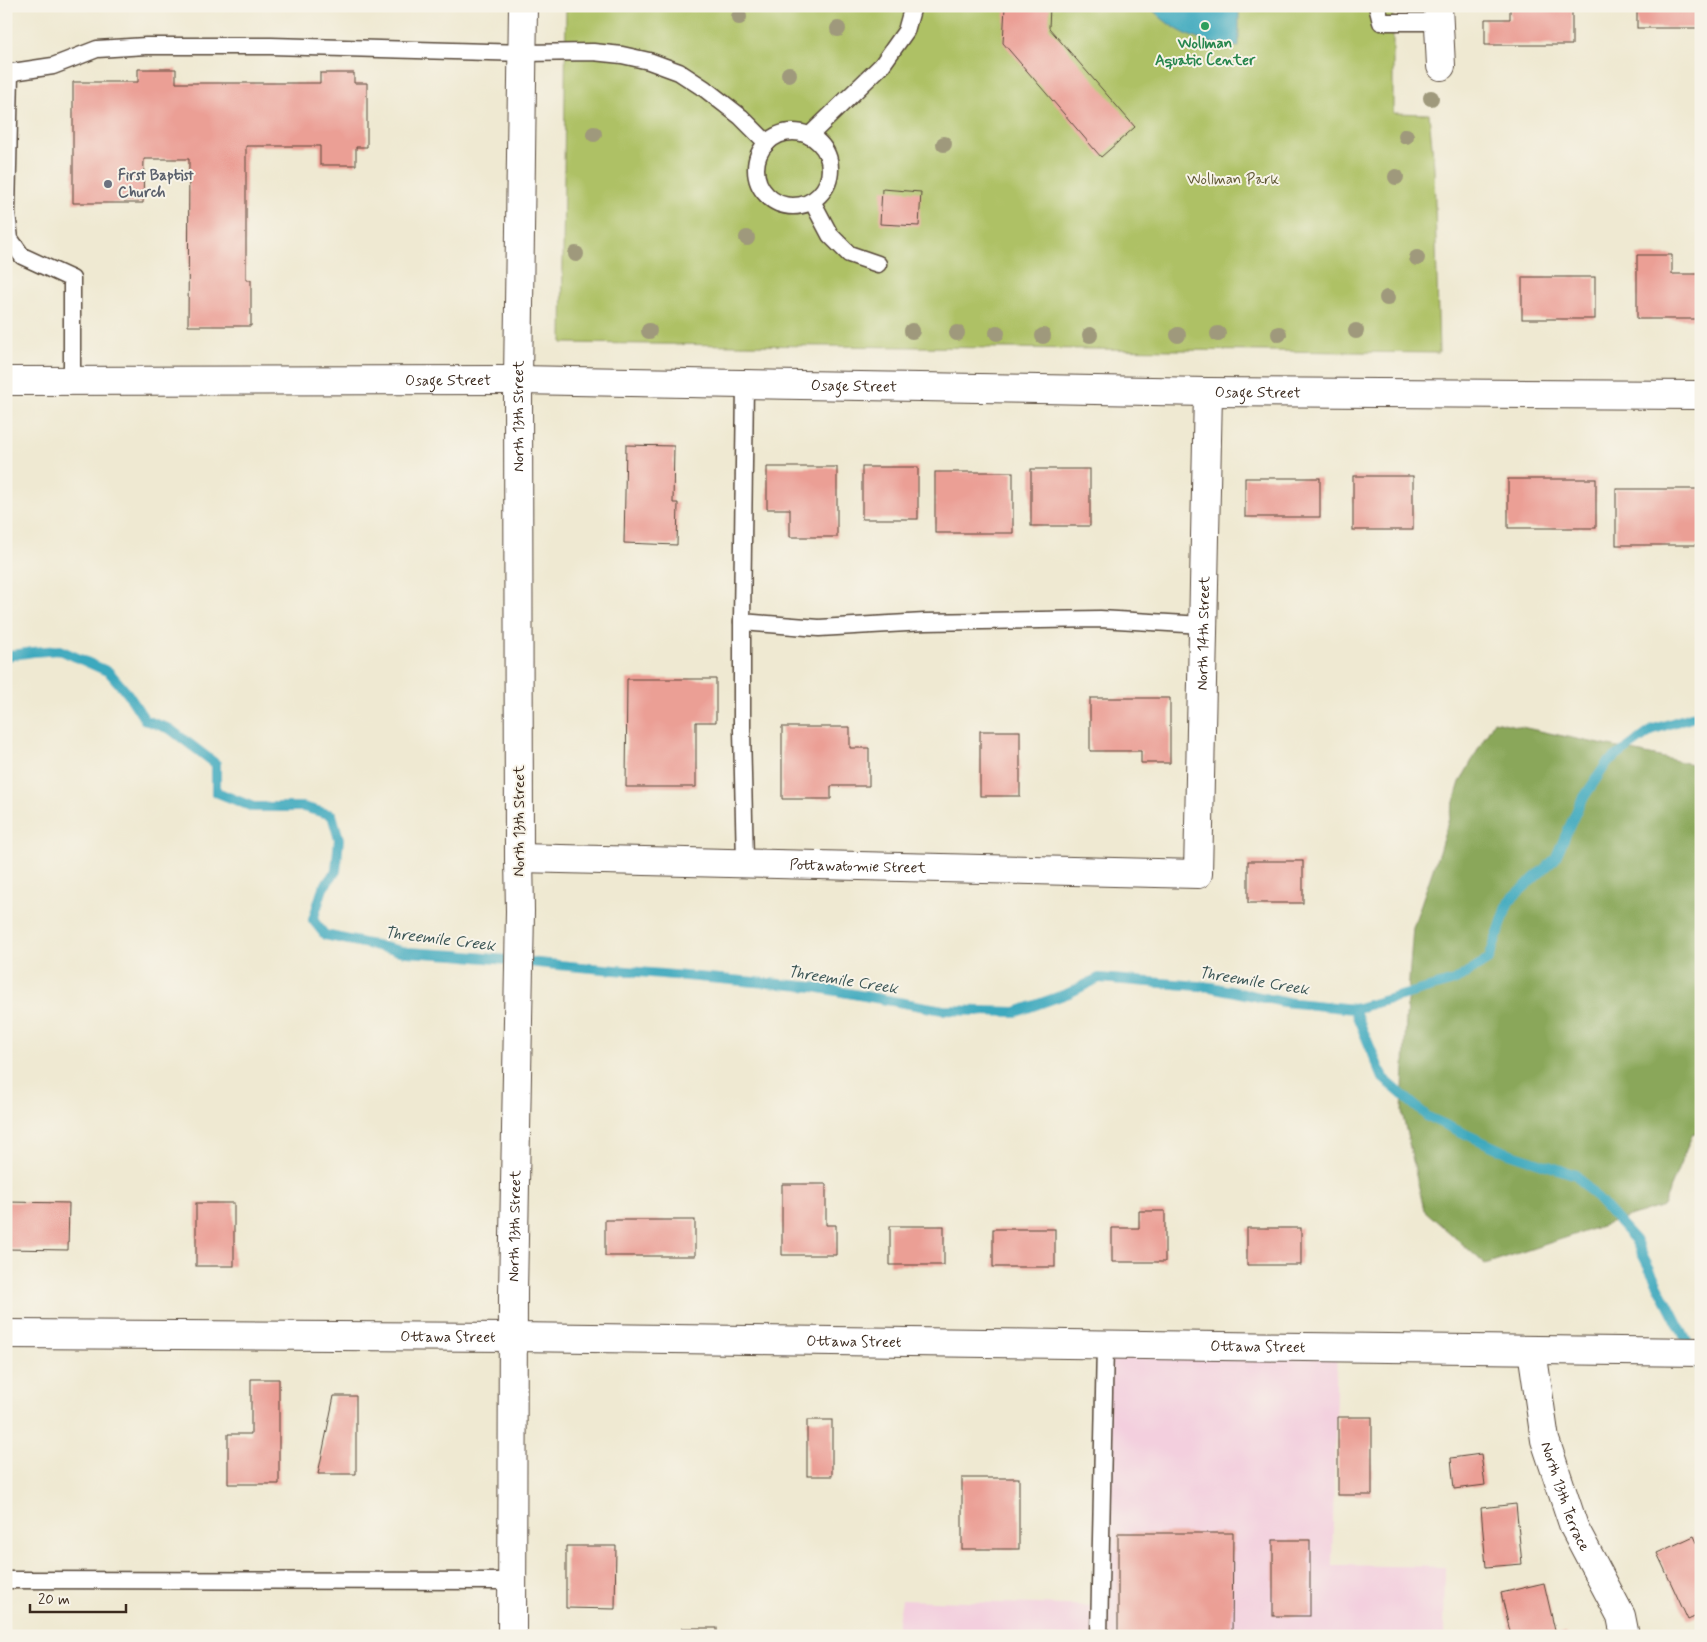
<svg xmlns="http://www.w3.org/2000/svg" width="1707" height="1642" font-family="Mynerve,sans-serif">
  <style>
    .built { fill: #f3cfde }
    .green { fill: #aec165; stroke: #747642 }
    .forest { fill: #8aa75a; stroke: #62683c }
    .water { fill: #3ea9be; stroke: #3c6a6e }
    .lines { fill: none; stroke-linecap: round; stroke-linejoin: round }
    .stream { stroke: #3ea9be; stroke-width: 10 }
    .building { fill: #eb9f95 }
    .lane-casing { stroke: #564739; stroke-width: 19 }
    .street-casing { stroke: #564739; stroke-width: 30 }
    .lane { stroke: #fff; stroke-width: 16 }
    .street { stroke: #fff; stroke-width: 28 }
    .tree { fill: #9f997b }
    .leisure-dot { fill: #2e9e5b; stroke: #f7f3e8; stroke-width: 2 }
    .worship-dot { fill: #6b7280; stroke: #f7f3e8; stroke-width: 2 }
    .labels { text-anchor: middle; stroke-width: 4; stroke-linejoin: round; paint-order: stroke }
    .leisure-label { font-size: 15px; font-weight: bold; fill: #27864d; stroke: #f7f3e8 }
    .worship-label { font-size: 15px; font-weight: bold; fill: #5b616d; stroke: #f7f3e8; text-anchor: start }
    .park-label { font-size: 15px; fill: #5e5733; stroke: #f7f3e8 }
    .street-label { font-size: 15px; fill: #3b2a1e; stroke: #f7f3e8 }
    .water-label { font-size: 16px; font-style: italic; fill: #3c5656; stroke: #f7f3e8 }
  </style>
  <rect width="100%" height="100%" fill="#f7f3e8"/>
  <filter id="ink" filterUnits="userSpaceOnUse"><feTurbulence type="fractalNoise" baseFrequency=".02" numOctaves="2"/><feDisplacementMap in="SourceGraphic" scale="10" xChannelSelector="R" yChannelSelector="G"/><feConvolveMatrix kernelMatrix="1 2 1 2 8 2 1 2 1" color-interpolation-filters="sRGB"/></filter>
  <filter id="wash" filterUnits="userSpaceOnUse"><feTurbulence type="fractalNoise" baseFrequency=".0096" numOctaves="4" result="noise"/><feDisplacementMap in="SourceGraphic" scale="20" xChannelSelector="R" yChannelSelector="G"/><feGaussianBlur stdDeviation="1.12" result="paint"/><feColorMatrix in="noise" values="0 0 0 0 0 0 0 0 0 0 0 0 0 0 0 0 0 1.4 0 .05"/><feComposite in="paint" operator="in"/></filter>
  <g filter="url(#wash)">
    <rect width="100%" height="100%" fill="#efe9d2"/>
    <polygon class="built" points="1105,1345 1337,1348 1332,1565 1445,1567 1444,1636 880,1636 896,1631 902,1600 1100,1606"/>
    <polygon class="green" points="566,6 1393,6 1393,113 1429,114 1434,167 1439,353 562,343"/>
    <polygon class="forest" points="1494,721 1701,766 1701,1134 1693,1133 1663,1206 1485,1264 1424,1210 1402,1112 1406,1019 1413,927 1439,852 1460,782"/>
    <path class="water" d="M1149,6H1239V47C1204,45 1173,33 1149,6Z"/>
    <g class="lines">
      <g class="stream">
        <polyline points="6,656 33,652 60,650 109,672 128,694 145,720 170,729 216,764 216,792 253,807 303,807 332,815 339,839 336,871 323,888 313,920 325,935 406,952 455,955 569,966 814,987 943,1010 1016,1012 1069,993 1099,978 1211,987 1284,1002 1354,1009 1383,1078 1428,1117 1503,1151 1576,1175 1635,1240 1701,1369"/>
        <polyline points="1354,1009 1454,981 1489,959 1509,901 1555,859 1580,803 1607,763 1654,729 1691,717 1701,716"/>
      </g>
    </g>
    <g id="blocks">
      <g class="building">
        <polygon points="1005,6 1050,6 1049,28 1135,127 1101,157 1003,43"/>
        <polygon points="1510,6 1572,6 1572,45 1485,45 1485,19 1510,19"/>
        <rect x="1637" y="6" width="64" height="22"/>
        <polygon points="138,69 176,69 176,83 320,83 320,73 354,73 354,83 367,83 367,147 356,147 356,165 320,165 320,146 246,146 246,280 251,280 251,326 188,326 189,159 144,159 143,203 73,203 73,82 138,82"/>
        <polygon points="882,189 921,192 919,226 880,224"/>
        <polygon points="1637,255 1672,255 1672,274 1701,274 1701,319 1637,319"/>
        <rect x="1522" y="277" width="73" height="42"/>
        <polygon points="626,445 674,446 673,503 678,503 677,545 624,543"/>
        <polygon points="767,467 837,467 837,537 790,537 790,509 767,509"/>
        <rect x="862" y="467" width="56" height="52"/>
        <rect x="1031" y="469" width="59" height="57"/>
        <rect x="935" y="472" width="78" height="61"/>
        <rect x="1353" y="476" width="60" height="54"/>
        <rect x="1245" y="478" width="75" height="39"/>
        <rect x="1508" y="479" width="88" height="49"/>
        <rect x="1616" y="489" width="85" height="56"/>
        <polygon points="627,679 716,679 716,722 696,722 696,787 626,787"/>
        <polygon points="1090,698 1170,698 1170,763 1141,763 1141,751 1090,751"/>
        <polygon points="782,727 850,727 850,748 869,748 869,786 831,786 831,799 782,799"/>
        <rect x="980" y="731" width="40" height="65"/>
        <rect x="1248" y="861" width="55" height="42"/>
        <polygon points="782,1184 826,1184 826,1225 836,1225 836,1255 782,1255"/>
        <polygon points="6,1202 69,1203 68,1250 6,1249"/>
        <rect x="196" y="1203" width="38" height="63"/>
        <polygon points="1139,1211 1165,1211 1165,1262 1112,1262 1112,1228 1139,1228"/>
        <rect x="605" y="1220" width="90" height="36"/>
        <rect x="890" y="1226" width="54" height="39"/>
        <rect x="1247" y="1228" width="54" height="37"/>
        <rect x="993" y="1229" width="62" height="38"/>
        <polygon points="251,1379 279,1379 279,1484 228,1484 228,1434 251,1434"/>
        <polygon points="334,1396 356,1396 356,1474 318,1474"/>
        <rect x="1338" y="1417" width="34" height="78"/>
        <rect x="807" y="1420" width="25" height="56"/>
        <polygon points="1481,1454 1485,1485 1454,1489 1451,1458"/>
        <rect x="962" y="1478" width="57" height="71"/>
        <polygon points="1516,1504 1522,1564 1486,1567 1481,1508"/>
        <polygon points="1118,1533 1233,1533 1232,1636 1118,1636"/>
        <polygon points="1694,1536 1701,1551 1701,1614 1688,1620 1657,1553"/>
        <rect x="1273" y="1540" width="37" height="76"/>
        <polygon points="566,1546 616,1546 615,1609 566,1608"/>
        <polygon points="1544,1583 1556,1635 1566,1632 1567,1636 1511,1636 1501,1593"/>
        <rect x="682" y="1628" width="35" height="8"/>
      </g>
    </g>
  </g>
  <g filter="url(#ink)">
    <use href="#blocks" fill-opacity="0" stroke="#564739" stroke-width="1"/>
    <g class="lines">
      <defs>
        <g id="lane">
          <polyline points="1377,6 1381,22 1439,22"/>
          <polyline points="6,73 53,66 97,49 146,46 271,46 523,53 593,52 622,55 649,61 679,72 705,89 741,117 767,143"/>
          <polyline points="10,73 7,213 10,239 22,256 72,279 72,382"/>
          <circle cx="793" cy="169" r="37"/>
          <polyline points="809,136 882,65 906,31 913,6"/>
          <polyline points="812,201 830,235 849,254 878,264"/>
          <polyline points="745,384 742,622 819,628 925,622 1100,619 1203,625"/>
          <polyline points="742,622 742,730 745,863"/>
          <polyline points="6,1580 512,1581"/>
          <polyline points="1099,1636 1105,1345"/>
        </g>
        <g id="street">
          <polyline points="1438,6 1441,66"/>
          <path id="s1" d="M6,381L518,380L1208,392L1701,395"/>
          <path id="s2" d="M519,858L1198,874L1208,392"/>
          <path id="s3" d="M6,1334L513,1337L1701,1352"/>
          <path id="s4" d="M1532,1350L1545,1440L1574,1527L1621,1616L1625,1636"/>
          <path id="s5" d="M512,1636L513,1293L520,911L519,858L518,380L523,6"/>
        </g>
      </defs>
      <use href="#lane" class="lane-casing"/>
      <use href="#street" class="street-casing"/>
      <use href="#lane" class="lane"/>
      <use href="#street" class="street"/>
    </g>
    <g class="tree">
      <circle cx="739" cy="17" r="8"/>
      <circle cx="838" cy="29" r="8"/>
      <circle cx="789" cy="74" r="8"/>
      <circle cx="1431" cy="98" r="8"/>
      <circle cx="594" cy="134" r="8"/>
      <circle cx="1406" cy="136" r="8"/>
      <circle cx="944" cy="144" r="8"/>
      <circle cx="1396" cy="177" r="8"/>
      <circle cx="747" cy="238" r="8"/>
      <circle cx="576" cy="254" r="8"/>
      <circle cx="1417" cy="258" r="8"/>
      <circle cx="1387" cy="298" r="8"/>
      <circle cx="649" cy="331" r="8"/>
      <circle cx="912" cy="331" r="8"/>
      <circle cx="1356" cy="331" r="8"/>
      <circle cx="957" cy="333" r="8"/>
      <circle cx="997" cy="333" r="8"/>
      <circle cx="1218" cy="334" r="8"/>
      <circle cx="1279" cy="334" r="8"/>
      <circle cx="1090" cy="335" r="8"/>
      <circle cx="1178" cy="335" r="8"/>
      <circle cx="1043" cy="336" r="8"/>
    </g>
  </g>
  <circle class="leisure-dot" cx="1205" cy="26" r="5"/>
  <circle class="worship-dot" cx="108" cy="184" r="5"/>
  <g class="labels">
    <g class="leisure-label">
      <text x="1205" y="48">Wollman<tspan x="1205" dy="17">Aquatic Center</tspan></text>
    </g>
    <g class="worship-label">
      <text x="118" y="180">First Baptist<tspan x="118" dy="17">Church</tspan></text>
    </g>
    <g class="park-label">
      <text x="1233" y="184">Wollman Park</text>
    </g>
    <g class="street-label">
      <text dy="5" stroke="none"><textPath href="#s1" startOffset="442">Osage Street</textPath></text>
      <text dy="5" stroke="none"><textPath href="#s1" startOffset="848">Osage Street</textPath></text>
      <text dy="5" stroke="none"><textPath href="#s1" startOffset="1252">Osage Street</textPath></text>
      <text dy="5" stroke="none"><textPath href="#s5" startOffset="1220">North 13th Street</textPath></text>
      <text dy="5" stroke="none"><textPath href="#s2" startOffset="920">North 14th Street</textPath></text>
      <text transform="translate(519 821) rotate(-90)" y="5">North 13th Street</text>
      <text dy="5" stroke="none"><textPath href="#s2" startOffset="339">Pottawatomie Street</textPath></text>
      <text dy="5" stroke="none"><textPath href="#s5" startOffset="410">North 13th Street</textPath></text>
      <text dy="5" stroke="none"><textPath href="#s3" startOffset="442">Ottawa Street</textPath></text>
      <text dy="5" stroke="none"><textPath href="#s3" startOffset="848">Ottawa Street</textPath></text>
      <text dy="5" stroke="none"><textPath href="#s3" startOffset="1252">Ottawa Street</textPath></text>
      <text dy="5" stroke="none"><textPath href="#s4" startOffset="151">North 13th Terrace</textPath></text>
    </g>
    <g class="water-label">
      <text transform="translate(440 938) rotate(7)" y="6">Threemile Creek</text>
      <text transform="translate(843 979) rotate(9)" y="6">Threemile Creek</text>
      <text transform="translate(1254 980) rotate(9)" y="6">Threemile Creek</text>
    </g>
  </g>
  <rect width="1707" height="1642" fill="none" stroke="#f7f3e8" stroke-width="25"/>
  <path d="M30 1604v8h96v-8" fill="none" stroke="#3b2a1e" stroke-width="2.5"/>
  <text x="38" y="1604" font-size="15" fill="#3b2a1e" stroke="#f7f3e8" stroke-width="4" paint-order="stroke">20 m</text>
</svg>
